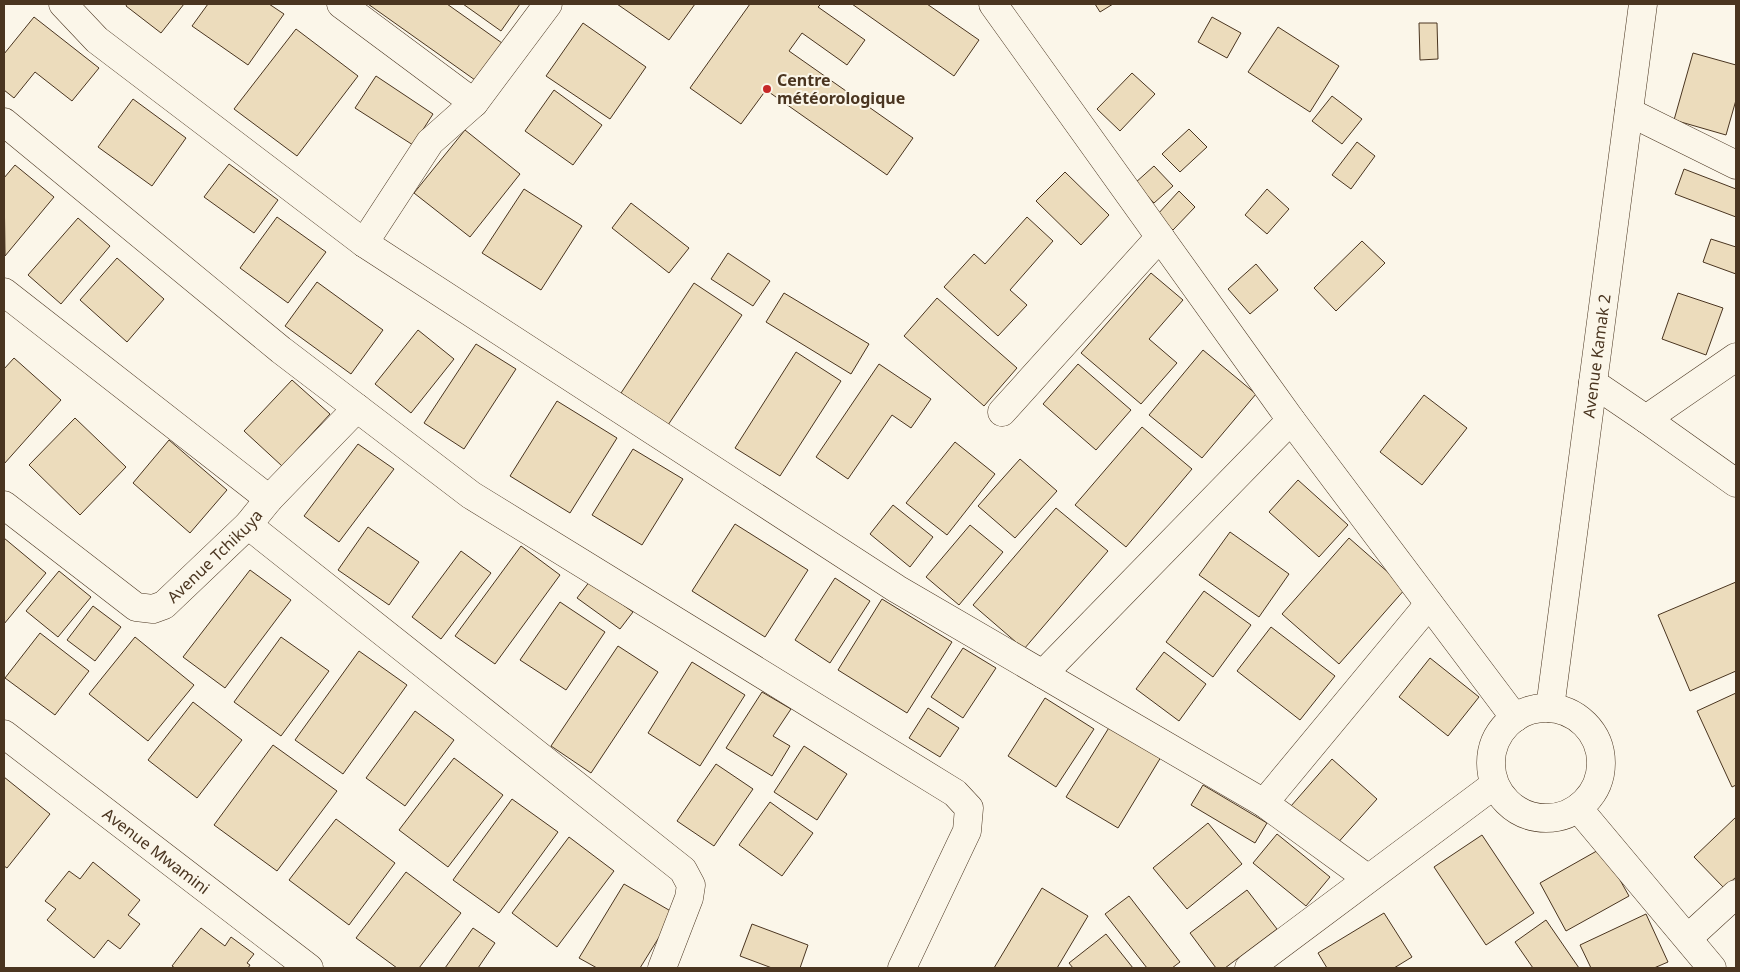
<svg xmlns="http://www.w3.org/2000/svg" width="1740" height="972" font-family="'Noto Sans',sans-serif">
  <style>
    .building { fill: #ecdcbc; stroke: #4a3520 }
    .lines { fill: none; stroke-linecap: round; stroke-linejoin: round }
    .street-casing { stroke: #4a3520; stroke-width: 29 }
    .street { stroke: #fbf6e9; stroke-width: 28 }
    .poi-dot { fill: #c62828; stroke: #fbf6e9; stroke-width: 2 }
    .labels { text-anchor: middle; stroke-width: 4; stroke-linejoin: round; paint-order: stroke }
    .poi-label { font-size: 16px; font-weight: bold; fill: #4a3520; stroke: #fbf6e9; text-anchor: start }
    .street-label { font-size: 16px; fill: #4a3520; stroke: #fbf6e9 }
  </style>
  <rect width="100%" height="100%" fill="#fbf6e9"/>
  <g class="building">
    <polygon points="127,4 184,4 161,33 126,6"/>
    <polygon points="208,4 269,4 284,14 248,65 192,26"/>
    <polygon points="368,4 447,4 502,43 475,80"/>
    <polygon points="463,4 520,4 501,31"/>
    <polygon points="617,4 695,4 669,40"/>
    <polygon points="750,4 821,4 818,7 865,40 847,65 802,33 789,51 913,138 887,175 766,90 741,124 690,88"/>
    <polygon points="852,4 927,4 979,40 954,76"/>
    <polygon points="1095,4 1113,4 1100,12"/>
    <polygon points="34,17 99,68 72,101 35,72 14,98 4,90 4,54"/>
    <polygon points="1212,17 1241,33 1227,58 1198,42"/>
    <polygon points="583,23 646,67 610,119 546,76"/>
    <polygon points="1419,23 1437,23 1438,59 1420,60"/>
    <polygon points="1278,27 1339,66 1310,112 1248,72"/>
    <polygon points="296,29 358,76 297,156 234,109"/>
    <polygon points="1693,53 1736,65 1736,100 1726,135 1674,120"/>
    <polygon points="1132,73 1155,94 1120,131 1097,109"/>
    <polygon points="376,76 433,114 413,145 355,108"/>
    <polygon points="554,90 602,125 573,165 525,131"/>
    <polygon points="1332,96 1362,119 1342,144 1312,121"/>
    <polygon points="133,99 186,138 152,186 98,147"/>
    <polygon points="1189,129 1207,147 1180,172 1162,154"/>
    <polygon points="465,130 520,174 470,237 414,193"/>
    <polygon points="1357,142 1375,156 1351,189 1332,175"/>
    <polygon points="229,164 278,200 254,233 204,197"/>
    <polygon points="15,165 54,197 5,256 4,178"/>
    <polygon points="1154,166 1173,186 1154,203 1135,183"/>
    <polygon points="1684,169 1736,189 1736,217 1675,194"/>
    <polygon points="1065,172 1109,215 1081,245 1036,201"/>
    <polygon points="524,189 582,226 541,290 482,253"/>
    <polygon points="1267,189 1289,209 1267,234 1245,215"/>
    <polygon points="1179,191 1195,207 1173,230 1157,215"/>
    <polygon points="631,203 689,248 669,273 612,228"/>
    <polygon points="277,217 326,252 288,303 240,268"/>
    <polygon points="1027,217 1053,241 1010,290 1027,305 998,336 944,287 974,254 985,264"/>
    <polygon points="78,218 110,246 61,304 28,275"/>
    <polygon points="1711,239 1736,247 1736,274 1703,262"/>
    <polygon points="1362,241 1385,263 1336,311 1314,288"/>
    <polygon points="728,253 770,281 753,306 711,279"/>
    <polygon points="117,258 164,299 127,342 80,300"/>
    <polygon points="1256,264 1278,290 1250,314 1228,289"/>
    <polygon points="1151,273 1183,300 1149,339 1177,363 1141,404 1081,353"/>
    <polygon points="317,282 383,330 351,374 285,326"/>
    <polygon points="694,283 742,315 668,425 621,393"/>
    <polygon points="784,293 869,344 851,374 766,322"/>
    <polygon points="1678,293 1723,308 1706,355 1662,339"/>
    <polygon points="937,298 1017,368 984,406 904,336"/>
    <polygon points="418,330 454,359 411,413 375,384"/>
    <polygon points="476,344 516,369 464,449 424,423"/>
    <polygon points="1203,350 1256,394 1202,458 1149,415"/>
    <polygon points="796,352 841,381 780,476 735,448"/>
    <polygon points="14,358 61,400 4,464 4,369"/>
    <polygon points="879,364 931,399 911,428 892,415 848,479 816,457"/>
    <polygon points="1078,364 1131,410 1096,450 1043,404"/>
    <polygon points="292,380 330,414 282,466 244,431"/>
    <polygon points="1424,395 1467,428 1422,485 1380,452"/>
    <polygon points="557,401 617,438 570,513 510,476"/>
    <polygon points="75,418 126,467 80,515 29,465"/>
    <polygon points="1142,427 1192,469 1126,547 1075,505"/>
    <polygon points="169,440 227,490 190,533 133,483"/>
    <polygon points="955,442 995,474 947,535 906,503"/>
    <polygon points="358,444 394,469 339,542 304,516"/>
    <polygon points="633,449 683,479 642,545 592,515"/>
    <polygon points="1020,459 1057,491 1015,538 978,506"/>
    <polygon points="1298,480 1348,525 1319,557 1269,512"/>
    <polygon points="893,505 933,537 910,567 870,534"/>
    <polygon points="1056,508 1108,551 1024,649 973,605"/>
    <polygon points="735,524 808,570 765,637 692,591"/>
    <polygon points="970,525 1003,552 959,605 926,577"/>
    <polygon points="368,527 419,562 389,605 338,570"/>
    <polygon points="1230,532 1289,574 1259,617 1199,575"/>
    <polygon points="4,538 46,573 4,624"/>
    <polygon points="1349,538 1406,588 1339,664 1282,614"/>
    <polygon points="521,546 560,575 495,664 455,636"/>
    <polygon points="461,551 491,573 441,639 412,617"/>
    <polygon points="250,570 291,600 225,688 183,657"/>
    <polygon points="59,571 91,597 58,637 26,611"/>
    <polygon points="835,578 870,601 830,663 795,640"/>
    <polygon points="590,581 633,612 620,629 577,598"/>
    <polygon points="1736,582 1736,671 1690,691 1658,615"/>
    <polygon points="1204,591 1251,625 1213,677 1166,642"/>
    <polygon points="882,599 952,642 907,713 838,670"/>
    <polygon points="560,602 605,632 566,690 520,660"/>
    <polygon points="93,606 121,627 95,661 67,640"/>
    <polygon points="1271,627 1335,676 1300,720 1237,671"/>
    <polygon points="40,633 89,671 55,715 5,678"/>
    <polygon points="135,637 194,685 148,741 89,694"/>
    <polygon points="281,637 329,671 281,736 234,702"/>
    <polygon points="618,646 658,672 591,773 551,746"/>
    <polygon points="963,648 996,668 963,718 931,697"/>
    <polygon points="359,651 407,685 343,774 295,740"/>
    <polygon points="1164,652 1206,684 1179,721 1136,689"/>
    <polygon points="1430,658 1479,697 1448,736 1399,697"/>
    <polygon points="692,662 745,695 700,766 648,733"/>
    <polygon points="762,692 791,709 773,736 790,746 772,776 726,748"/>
    <polygon points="1736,693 1736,785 1732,787 1697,711"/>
    <polygon points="1045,698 1094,729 1056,787 1008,756"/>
    <polygon points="193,702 242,740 197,798 148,760"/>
    <polygon points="928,708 959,728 940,757 909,738"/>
    <polygon points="415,711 454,740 405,806 366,778"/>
    <polygon points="1110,726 1161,757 1118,828 1066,797"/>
    <polygon points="273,745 337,791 277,871 214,825"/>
    <polygon points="804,746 847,774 817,820 774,792"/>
    <polygon points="454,758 503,795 448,867 399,830"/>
    <polygon points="1332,759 1377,799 1335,846 1291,806"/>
    <polygon points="716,764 753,789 714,846 677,821"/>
    <polygon points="4,777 50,814 7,868 4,866"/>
    <polygon points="1203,785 1267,823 1255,843 1191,805"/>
    <polygon points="512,799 558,832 499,913 453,880"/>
    <polygon points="770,802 813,833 782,876 739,845"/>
    <polygon points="1736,817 1736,877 1724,888 1694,857"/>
    <polygon points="336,819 395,863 349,925 289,880"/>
    <polygon points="1208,823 1242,864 1187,909 1153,868"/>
    <polygon points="1277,834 1330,877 1306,906 1253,863"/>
    <polygon points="1482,835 1534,913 1486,945 1434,867"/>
    <polygon points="569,837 614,871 557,947 512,913"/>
    <polygon points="1602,848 1629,896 1566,931 1540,883"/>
    <polygon points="93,862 140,900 128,915 140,924 120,949 108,940 94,958 47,920 56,909 45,901 69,871 80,879"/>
    <polygon points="406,872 461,913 419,968 397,968 356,938"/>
    <polygon points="624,884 674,913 640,968 597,968 579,958"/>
    <polygon points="1042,888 1088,916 1057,968 994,968"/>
    <polygon points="1247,890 1277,929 1225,968 1216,968 1190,933"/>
    <polygon points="1129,896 1180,962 1172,968 1147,968 1105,914"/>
    <polygon points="1384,913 1412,957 1394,968 1327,968 1318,953"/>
    <polygon points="1646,914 1668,962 1654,968 1591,968 1580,945"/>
    <polygon points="1546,920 1579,968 1533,968 1515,942"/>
    <polygon points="752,924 808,945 800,968 772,968 740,956"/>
    <polygon points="201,928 225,946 231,937 254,954 247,963 250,965 248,968 175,968 172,966"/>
    <polygon points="473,928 495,943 478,968 445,968"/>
    <polygon points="1106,934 1133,968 1073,968 1069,963"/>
  </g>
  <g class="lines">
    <defs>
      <g id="street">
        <polyline points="63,4 97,40 364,243 897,589 1264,803 1367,878"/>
        <polyline points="341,4 474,103"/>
        <polyline points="993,4 1291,420 1515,718"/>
        <polyline points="1629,112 1736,165"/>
        <polyline points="4,122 281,350 471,495 955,793 969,808 967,831 902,968"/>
        <polyline points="364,243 430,142 474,103 548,4"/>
        <polyline points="4,292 269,499"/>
        <polyline points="1593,383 1646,419 1736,483"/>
        <polyline points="1002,412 1160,237"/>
        <polyline points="1646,419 1736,357"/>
        <path id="s1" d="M4,505L136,607L153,609L164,605L248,525L269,499L357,408"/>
        <polyline points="248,525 683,870 691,885 689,898 662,968"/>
        <polyline points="1043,674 1291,420"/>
        <path id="s2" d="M1550,708L1643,4"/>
        <circle cx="1546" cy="763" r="55"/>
        <path id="s3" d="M4,734L309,968"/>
        <polyline points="1264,803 1429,604"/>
        <polyline points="1578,808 1712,968"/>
        <polyline points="1688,938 1736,894"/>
        <polyline points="1249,968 1494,785"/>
      </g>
    </defs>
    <use href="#street" class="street-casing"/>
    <use href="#street" class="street"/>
  </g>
  <circle class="poi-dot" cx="767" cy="89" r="5"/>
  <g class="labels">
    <g class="poi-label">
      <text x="777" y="86">Centre<tspan x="777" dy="18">météorologique</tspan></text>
    </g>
    <g class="street-label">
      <text dy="6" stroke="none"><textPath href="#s2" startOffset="355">Avenue Kamak 2</textPath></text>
      <text dy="6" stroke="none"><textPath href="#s1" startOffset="266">Avenue Tchikuya</textPath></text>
      <text dy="6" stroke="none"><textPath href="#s3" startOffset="192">Avenue Mwamini</textPath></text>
    </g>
  </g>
  <rect width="1740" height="972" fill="none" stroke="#4a3520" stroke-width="10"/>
</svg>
